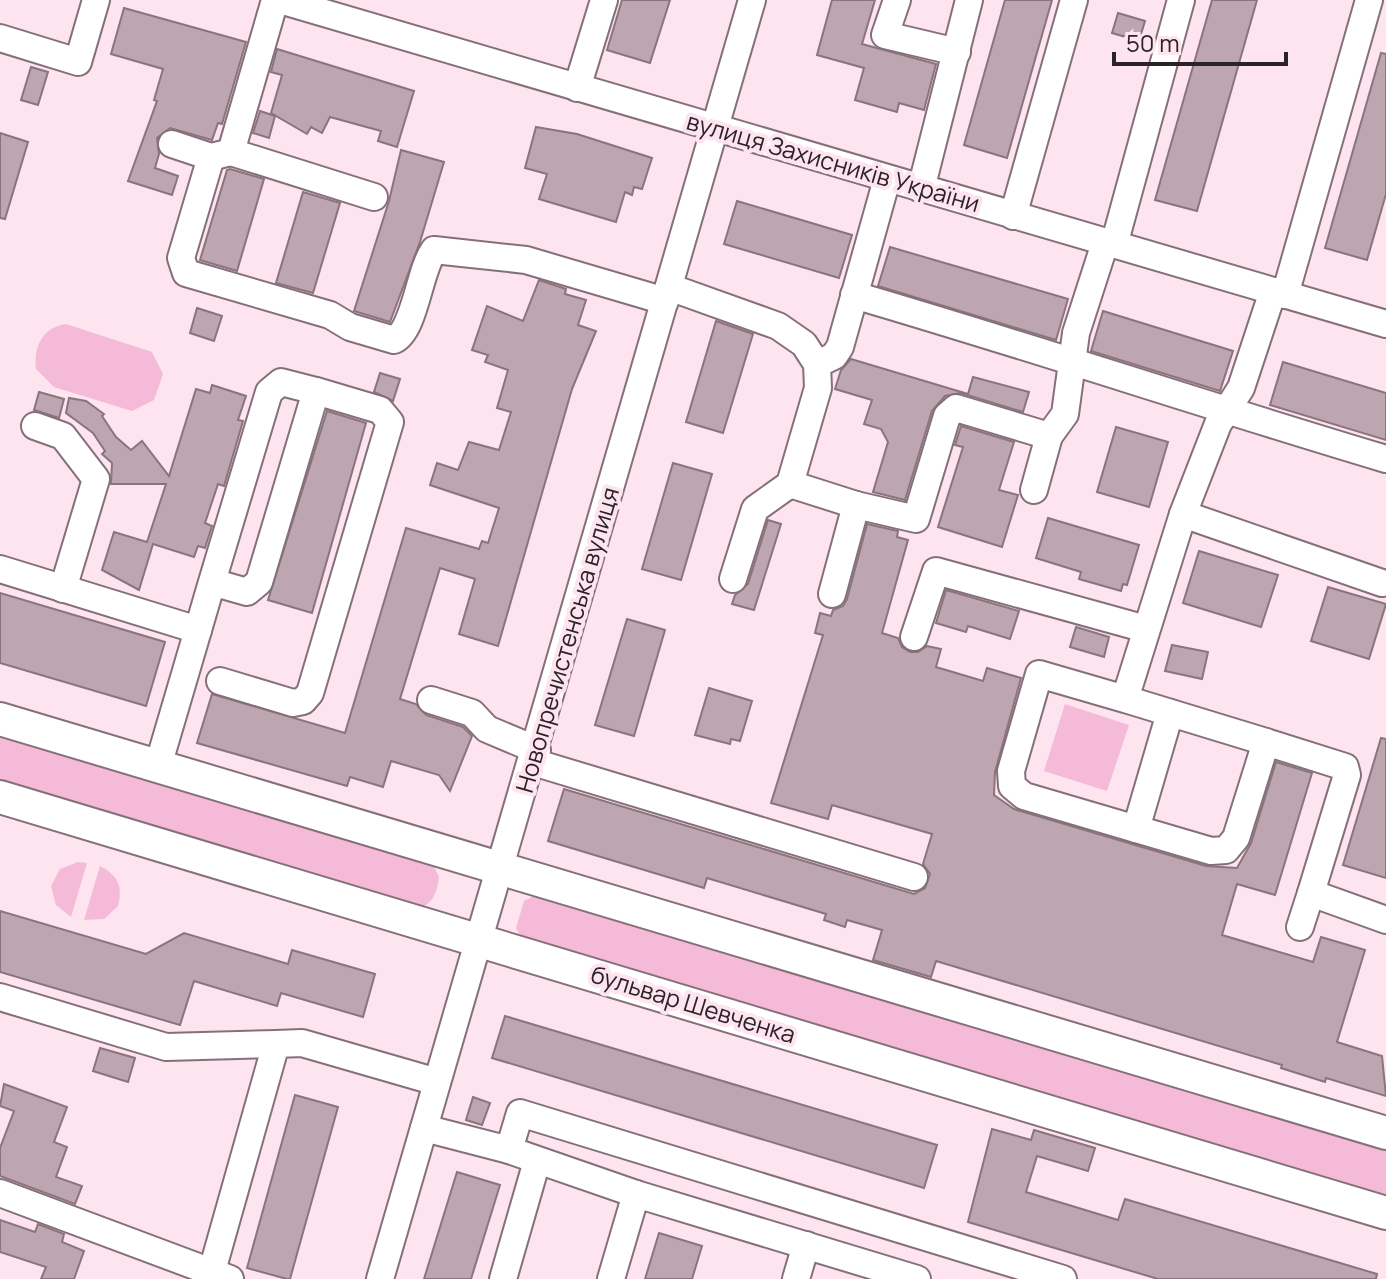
<svg xmlns="http://www.w3.org/2000/svg" width="1386" height="1279" font-family="Manrope,sans-serif">
  <style>
    .green { fill: #f5bad7 }
    .building { fill: #bda6b0; stroke: #8a747f; stroke-width: 2 }
    .lines { fill: none; stroke-linecap: round; stroke-linejoin: round }
    .minor-casing { stroke: #85707a; stroke-width: 30 }
    .major-casing { stroke: #85707a; stroke-width: 36 }
    .minor { stroke: #fff; stroke-width: 26 }
    .major { stroke: #fff; stroke-width: 32 }
    .labels { text-anchor: middle; stroke-width: 8; stroke-linejoin: round; paint-order: stroke }
    .street-label { font-size: 24px; fill: #2c2328; stroke: #fde4ef }
  </style>
  <rect width="100%" height="100%" fill="#fde4ef"/>
  <g class="green">
    <path d="M66,324L152,352L163,374L154,400L132,411L54,387L36,369C33,347 43,327 66,324Z"/>
    <polygon points="1065,704 1129,725 1107,791 1044,771"/>
    <path d="M0,734L433,865L439,877C437,890 434,904 420,907L0,783Z"/>
    <polygon points="78,862 87,863 71,917 56,905 51,886 60,869"/>
    <path d="M100,866C118,875 123,887 118,906L104,919L84,920Z"/>
    <polygon points="536,895 1386,1148 1386,1200 522,939 516,928 524,901"/>
  </g>
  <g class="building">
    <polygon points="622,0 670,0 650,63 607,50"/>
    <polygon points="832,0 875,0 862,44 936,64 924,110 899,103 897,112 855,100 864,68 817,55"/>
    <polygon points="1005,0 1052,0 1007,158 964,145"/>
    <polygon points="1212,0 1257,0 1197,211 1155,200"/>
    <polygon points="124,8 246,42 222,124 218,123 212,140 170,128 157,138 159,154 155,168 178,176 172,195 128,181 157,101 154,100 163,69 111,54"/>
    <polygon points="1118,13 1145,21 1139,41 1112,33"/>
    <polygon points="277,49 414,91 397,147 378,141 381,131 330,117 322,133 311,127 307,134 271,113 282,75 271,72"/>
    <polygon points="1381,53 1386,54 1386,194 1367,260 1325,248"/>
    <polygon points="31,67 48,72 38,105 21,100"/>
    <polygon points="260,111 275,116 269,138 253,133"/>
    <polygon points="536,127 577,134 652,158 642,189 634,187 632,195 625,192 616,222 539,199 547,174 525,168"/>
    <polygon points="0,133 28,142 5,219 0,218"/>
    <polygon points="401,150 444,162 420,242 390,322 354,311 389,201"/>
    <polygon points="230,169 264,179 237,271 200,260 227,170"/>
    <polygon points="303,192 340,203 313,293 276,283"/>
    <polygon points="737,201 852,235 839,278 724,244"/>
    <polygon points="890,247 1068,299 1056,340 878,286"/>
    <polygon points="539,280 566,289 565,294 586,300 578,325 596,331 572,389 498,646 459,634 475,579 440,568 400,699 416,704 426,715 463,727 472,736 450,791 439,775 391,761 383,787 350,777 347,786 197,743 212,694 345,733 406,528 479,549 482,541 488,543 499,508 430,485 437,463 458,470 469,442 499,450 511,412 497,408 508,370 485,362 488,355 472,350 487,306 523,321"/>
    <polygon points="197,308 222,316 214,341 190,333"/>
    <polygon points="1103,311 1233,351 1220,391 1091,351"/>
    <polygon points="716,321 753,334 723,433 686,422"/>
    <polygon points="851,359 968,394 973,377 1029,392 1023,412 961,393 945,396 932,411 905,500 873,492 888,442 881,429 864,424 872,400 835,389 841,370"/>
    <polygon points="1283,362 1386,393 1386,440 1270,405"/>
    <polygon points="380,373 400,379 393,401 374,392"/>
    <polygon points="212,385 246,396 238,420 243,421 224,486 218,484 205,523 212,526 205,548 198,546 194,557 153,544 139,590 102,570 114,532 147,542 166,484 111,484 112,463 102,454 105,451 93,433 66,413 69,398 86,401 104,414 102,416 116,437 131,450 142,441 169,476 196,389 210,393"/>
    <polygon points="39,392 64,399 59,418 34,410"/>
    <polygon points="327,411 366,423 312,613 268,600"/>
    <polygon points="961,426 1014,442 999,490 1018,495 1002,547 938,527 963,447 955,445"/>
    <polygon points="1116,427 1168,442 1149,507 1097,492"/>
    <polygon points="673,463 712,474 681,580 642,569"/>
    <polygon points="1048,518 1139,545 1127,585 1123,584 1121,591 1079,579 1081,572 1036,558"/>
    <polygon points="768,520 781,524 754,610 732,604 735,595 748,584"/>
    <polygon points="867,524 898,531 897,537 908,540 882,633 898,638 902,647 910,652 918,652 927,646 941,649 936,667 983,681 987,668 1021,678 995,772 994,795 1014,809 1206,866 1237,868 1251,843 1276,762 1312,773 1275,895 1237,884 1222,935 1313,962 1321,937 1365,950 1337,1042 1382,1056 1386,1096 1326,1078 1325,1082 1281,1068 1282,1065 936,961 931,977 873,960 882,930 847,920 845,927 824,920 826,914 707,878 704,888 548,841 564,789 914,894 925,888 930,874 923,864 932,834 832,805 828,819 771,803 823,635 815,633 820,613 831,616 833,610 843,606 847,599"/>
    <polygon points="1199,551 1278,575 1261,627 1183,603"/>
    <polygon points="1328,587 1386,604 1369,659 1311,641"/>
    <polygon points="946,590 1019,611 1010,639 968,626 966,632 936,623"/>
    <polygon points="0,593 165,642 146,706 0,663"/>
    <polygon points="627,619 665,630 634,736 595,725"/>
    <polygon points="1076,627 1109,637 1104,657 1070,647"/>
    <polygon points="1172,645 1208,652 1202,679 1165,671"/>
    <polygon points="709,688 752,701 740,741 731,739 730,744 695,735"/>
    <polygon points="1381,738 1386,739 1386,878 1343,865"/>
    <polygon points="0,911 146,954 184,933 288,964 292,950 375,974 363,1017 281,993 277,1006 194,981 180,1025 0,972"/>
    <polygon points="505,1016 937,1145 924,1188 492,1058"/>
    <polygon points="100,1048 135,1058 128,1082 93,1071"/>
    <polygon points="4,1084 67,1107 54,1142 67,1147 56,1177 82,1186 75,1204 0,1176 0,1148 14,1111 0,1106"/>
    <polygon points="295,1095 338,1107 290,1279 287,1279 247,1268"/>
    <polygon points="473,1097 490,1103 482,1125 466,1120"/>
    <polygon points="992,1129 1031,1140 1034,1130 1095,1148 1088,1171 1037,1156 1026,1192 1118,1220 1125,1199 1377,1274 1376,1279 1158,1279 968,1222"/>
    <polygon points="457,1172 500,1185 471,1279 424,1279"/>
    <polygon points="0,1220 35,1232 38,1224 64,1234 62,1242 84,1251 74,1279 41,1279 46,1267 0,1252"/>
    <polygon points="659,1233 702,1246 692,1279 645,1279"/>
  </g>
  <g class="lines">
    <defs>
      <g id="minor">
        <path d="M275,0L231,152L211,157L181,258L186,273L330,315L350,327L394,340C415,330 419,271 434,250L526,260L665,301"/>
        <polyline points="280,0 1386,324"/>
        <polyline points="897,0 885,35 957,52"/>
        <polyline points="0,38 78,62 96,0"/>
        <polyline points="577,88 604,0"/>
        <polyline points="172,144 211,157"/>
        <polyline points="231,152 374,197"/>
        <polyline points="921,189 969,0"/>
        <polyline points="1013,216 1074,0"/>
        <polyline points="1114,245 1181,0"/>
        <polyline points="669,287 778,326 804,344 817,364 818,388 790,484 755,509 733,579"/>
        <path d="M854,295C1032,347 1208,406 1386,459"/>
        <polyline points="1285,295 1369,0"/>
        <polyline points="817,364 834,356 840,347 887,179"/>
        <polyline points="35,426 63,436 96,479 63,589"/>
        <polyline points="790,484 856,505 832,594"/>
        <polyline points="1034,490 1049,436 1065,414 1076,333 1105,243"/>
        <polyline points="856,505 916,519 947,416 956,408 1049,436"/>
        <polyline points="1183,514 1382,583"/>
        <polyline points="0,569 198,630 158,766"/>
        <polyline points="198,630 212,582 247,592 259,582 316,391 281,382 269,392 212,582"/>
        <polyline points="914,637 936,571 1146,629"/>
        <polyline points="220,681 293,703 303,701 310,693 390,422 380,410 316,391"/>
        <polyline points="1125,699 1039,674 1011,771 1012,786 1024,796 1211,851 1226,850 1236,838 1266,742 1125,699 1183,514 1218,424 1241,388 1273,291"/>
        <polyline points="431,700 472,713 487,729 537,750"/>
        <polyline points="1266,742 1345,767 1347,775 1311,893 1386,920"/>
        <polyline points="533,762 914,877"/>
        <polyline points="1136,829 1170,713"/>
        <polyline points="1300,927 1311,893"/>
        <polyline points="0,997 166,1047 276,1044"/>
        <polyline points="424,1128 509,1150 520,1113 1063,1279"/>
        <polyline points="509,1150 636,1194 917,1279"/>
        <polyline points="0,1193 230,1279"/>
        <polyline points="212,1271 276,1044 302,1043 437,1082"/>
        <polyline points="380,1279 752,0"/>
        <polyline points="503,1279 537,1161"/>
        <polyline points="611,1279 636,1194"/>
        <polyline points="796,1279 806,1245"/>
      </g>
      <g id="major">
        <polyline points="0,719 1386,1133"/>
        <polyline points="0,797 1386,1213"/>
      </g>
    </defs>
    <use href="#minor" class="minor-casing"/>
    <use href="#major" class="major-casing"/>
    <use href="#minor" class="minor"/>
    <use href="#major" class="major"/>
  </g>
  <g class="labels">
    <g class="street-label">
      <text transform="translate(833 163) rotate(16)" y="8">вулиця Захисників України</text>
      <text transform="translate(568 640) rotate(-74)" y="8">Новопречистенська вулиця</text>
      <text transform="translate(693 1005) rotate(17)" y="8">бульвар Шевченка</text>
    </g>
  </g>
  <path d="M1114 52v12h172v-12" fill="none" stroke="#2c2328" stroke-width="4"/>
  <text x="1126" y="52" font-size="24" fill="#2c2328" stroke="#fde4ef" stroke-width="6" paint-order="stroke">50 m</text>
</svg>
